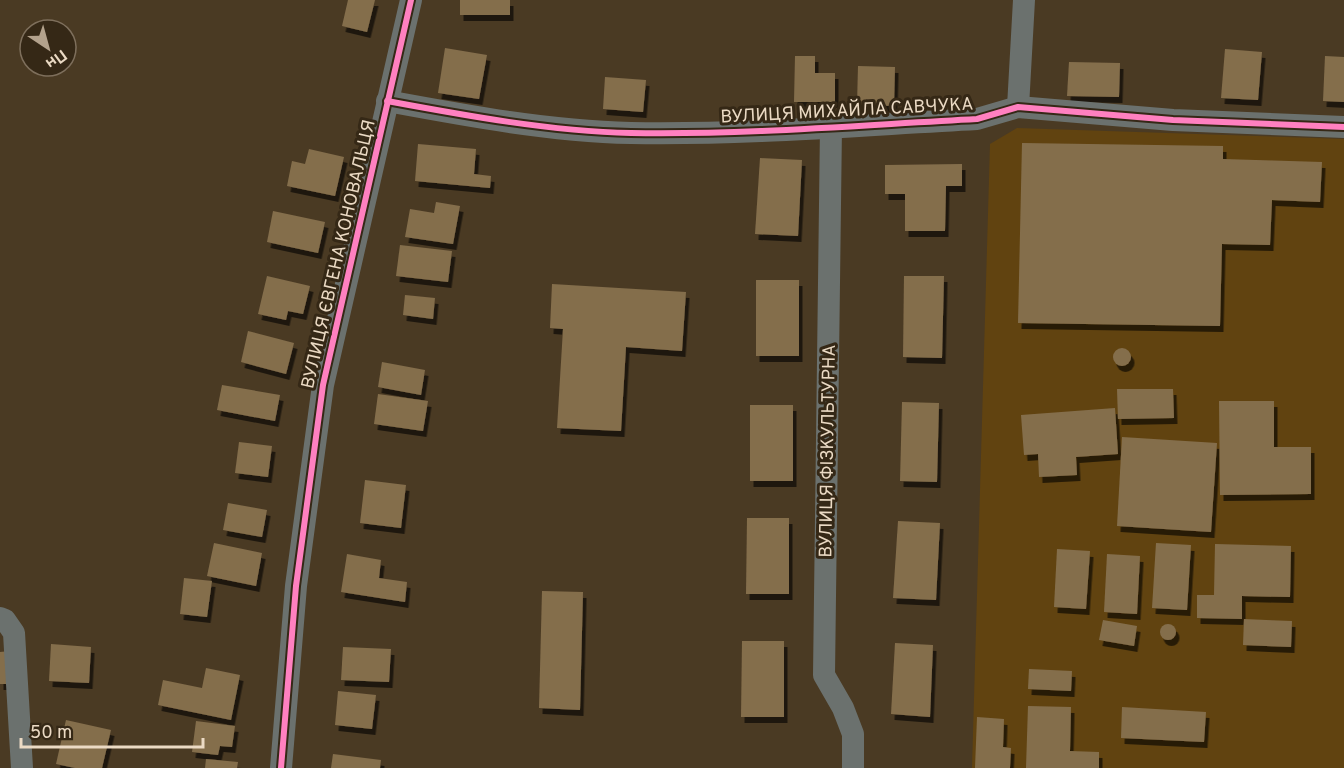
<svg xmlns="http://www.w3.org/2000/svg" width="1344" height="768" font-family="Overpass,sans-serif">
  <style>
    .built { fill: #614310 }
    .building { fill: #846e4c; filter: url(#shadow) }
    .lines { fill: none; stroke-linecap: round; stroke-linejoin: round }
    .street { stroke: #6b716e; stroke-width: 22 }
    .cycleway-casing { stroke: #352816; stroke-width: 10 }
    .cycleway { stroke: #ff80c0; stroke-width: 6 }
    .labels { text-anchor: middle; stroke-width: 6; stroke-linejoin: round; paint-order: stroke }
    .street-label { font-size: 18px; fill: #ebdac4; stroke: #352816 }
  </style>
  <defs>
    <filter id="shadow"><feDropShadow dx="3.5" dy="6" stdDeviation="0" flood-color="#0009"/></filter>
  </defs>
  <rect width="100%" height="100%" fill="#4a3a23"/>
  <polygon class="built" points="1017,128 1344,139 1344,768 972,768 990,144"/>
  <g class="building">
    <polygon points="348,0 375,0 367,32 342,26"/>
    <rect x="460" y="0" width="50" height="15"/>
    <polygon points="445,48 487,55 479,99 438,93"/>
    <polygon points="1225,49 1262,52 1258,100 1221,98"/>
    <polygon points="795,56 815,56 815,73 835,73 835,102 794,102"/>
    <polygon points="1325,56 1344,57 1344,102 1323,101"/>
    <polygon points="1069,62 1120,63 1119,97 1067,96"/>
    <polygon points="858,66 895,67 894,106 857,105"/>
    <polygon points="605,77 646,80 643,112 603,109"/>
    <polygon points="1022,143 1223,146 1223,159 1322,162 1320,202 1272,200 1270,245 1222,244 1220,326 1018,323"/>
    <polygon points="418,144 476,149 474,174 491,176 490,188 415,181"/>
    <polygon points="309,149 344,157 335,196 287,186 292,161 305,164"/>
    <polygon points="760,158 802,160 798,236 755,234"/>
    <polygon points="962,164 962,186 946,186 945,231 905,231 905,194 885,194 885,165"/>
    <polygon points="436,202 460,206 453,244 405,237 410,209 434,213"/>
    <polygon points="273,211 325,222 318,253 267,242"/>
    <polygon points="400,245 452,251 448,282 396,276"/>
    <polygon points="267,276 310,286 303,314 288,311 286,320 258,314"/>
    <polygon points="904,276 944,276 942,358 903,357"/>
    <rect x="756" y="280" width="43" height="76"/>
    <polygon points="552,284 686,292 682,351 626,347 621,431 557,428 563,329 550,328"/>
    <polygon points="405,295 435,298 433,319 403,315"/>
    <polygon points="248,331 294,343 286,374 241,362"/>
    <circle cx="1122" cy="357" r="9"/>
    <polygon points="382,362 425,370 421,395 378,387"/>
    <polygon points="222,385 280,395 275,421 217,410"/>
    <polygon points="1117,389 1173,389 1174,418 1118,419"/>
    <polygon points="378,394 428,401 423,431 374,424"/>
    <polygon points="1219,401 1274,401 1274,447 1311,447 1311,494 1220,495"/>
    <polygon points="902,402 939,403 937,482 900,481"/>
    <rect x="750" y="405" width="43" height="76"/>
    <polygon points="1115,408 1118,454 1076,457 1077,475 1039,477 1038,454 1024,455 1021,415"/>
    <polygon points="1122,437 1217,443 1211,532 1117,526"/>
    <polygon points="239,442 272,446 268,477 235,473"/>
    <polygon points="365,480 406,485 401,528 360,523"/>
    <polygon points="228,503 267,510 262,537 223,530"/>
    <polygon points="747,518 789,518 789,594 746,594"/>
    <polygon points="898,521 940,523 936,600 893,598"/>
    <polygon points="214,543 262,553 256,586 207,576"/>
    <polygon points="1156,543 1191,545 1187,610 1152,608"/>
    <polygon points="1215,544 1291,546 1290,597 1242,596 1242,619 1197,618 1197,595 1214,595"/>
    <polygon points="1057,549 1090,551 1086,609 1054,607"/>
    <polygon points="347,554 381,560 379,578 407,582 405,602 341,592"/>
    <polygon points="1107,554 1140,556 1137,614 1104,612"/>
    <polygon points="184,578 212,581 207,617 180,614"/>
    <polygon points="542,591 583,592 580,710 539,708"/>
    <polygon points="1244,619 1292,621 1291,647 1243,645"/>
    <polygon points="1103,620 1137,626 1134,646 1099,640"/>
    <circle cx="1168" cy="632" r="8"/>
    <polygon points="742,641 784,641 784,717 741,717"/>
    <polygon points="895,643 933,645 930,717 891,714"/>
    <polygon points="51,644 91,647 89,683 49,681"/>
    <polygon points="343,647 391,649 389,682 341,680"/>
    <polygon points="10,651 11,684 0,684 0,652"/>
    <polygon points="206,668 240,675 231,720 158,705 163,680 202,688"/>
    <polygon points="1029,669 1072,671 1071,691 1028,689"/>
    <polygon points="338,691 376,695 372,729 335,725"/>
    <polygon points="1028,706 1071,707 1070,751 1099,752 1099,768 1026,768"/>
    <polygon points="1122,707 1206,712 1204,742 1121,738"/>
    <polygon points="977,717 1004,719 1003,747 1011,748 1010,768 975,768"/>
    <polygon points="66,720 111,730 102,768 75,768 56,764"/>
    <polygon points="196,721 235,726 232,747 220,746 218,755 192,752"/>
    <polygon points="333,754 381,760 380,768 331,768"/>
    <polygon points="206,759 238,762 237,768 205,768"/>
  </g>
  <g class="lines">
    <g class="street">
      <path d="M387,101C468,116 549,131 631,133C746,135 862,125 977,119L1018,107L1173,120L1344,127"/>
      <polyline points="1018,107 1024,0"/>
      <polyline points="831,126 824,675 843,708 853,734 853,768"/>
      <polyline points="0,618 5,620 14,633 22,768"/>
      <polyline points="281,768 296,586 323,385 411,0"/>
    </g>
    <defs>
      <g id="cycleway">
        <path d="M387,101C468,116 549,131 631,133C746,135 862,125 977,119L1018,107L1173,120L1344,127"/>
        <polyline points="281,768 296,586 323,385 411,0"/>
      </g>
    </defs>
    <use href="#cycleway" class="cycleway-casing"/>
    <use href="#cycleway" class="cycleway"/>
  </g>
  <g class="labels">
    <g class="street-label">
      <text transform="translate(847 110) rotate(-3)" y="6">ВУЛИЦЯ МИХАЙЛА САВЧУКА</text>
      <text transform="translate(338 254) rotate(-77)" y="6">ВУЛИЦЯ ЄВГЕНА КОНОВАЛЬЦЯ</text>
      <text transform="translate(827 451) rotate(-89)" y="6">ВУЛИЦЯ ФІЗКУЛЬТУРНА</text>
    </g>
  </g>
  <g transform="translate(48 48) rotate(144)"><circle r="28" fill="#352816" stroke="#7e6f5c" stroke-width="1.5"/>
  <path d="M0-4.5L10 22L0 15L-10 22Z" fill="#b3a28c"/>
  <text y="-9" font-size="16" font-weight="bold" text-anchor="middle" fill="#ebdac4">Пн</text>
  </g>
  <path d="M21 738v9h182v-9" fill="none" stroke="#ebdac4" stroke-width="3"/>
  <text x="30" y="738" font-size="18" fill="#ebdac4" stroke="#352816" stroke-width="4.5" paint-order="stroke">50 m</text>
</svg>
